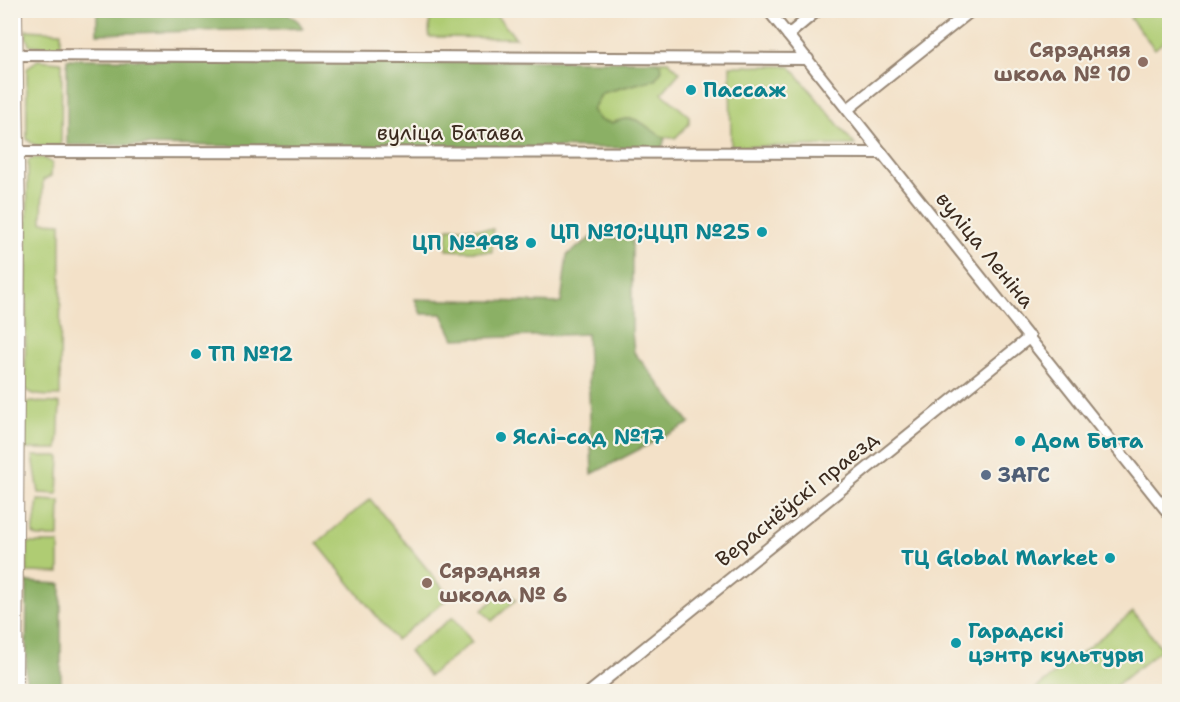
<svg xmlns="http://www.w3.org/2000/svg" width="1180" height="702" font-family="'Shantell Sans',sans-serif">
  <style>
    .green { fill: #afcc73; stroke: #757b48; stroke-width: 1.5 }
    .forest { fill: #8bb065; stroke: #636d42; stroke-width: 1.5 }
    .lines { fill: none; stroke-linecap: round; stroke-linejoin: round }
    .minor-casing { stroke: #978673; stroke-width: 14 }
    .major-casing { stroke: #978673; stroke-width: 16 }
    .minor { stroke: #fff; stroke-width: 10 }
    .major { stroke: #fff; stroke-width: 14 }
    .education-dot { fill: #8d6e63; stroke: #f7f3e8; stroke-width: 2 }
    .culture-dot { fill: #0f9aa8; stroke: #f7f3e8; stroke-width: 2 }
    .service-dot { fill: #5c6f8a; stroke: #f7f3e8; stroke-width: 2 }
    .labels { text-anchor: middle; stroke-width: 4.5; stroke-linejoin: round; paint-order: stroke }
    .education-label { font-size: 21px; font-weight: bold; fill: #785e54; stroke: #f7f3e8; text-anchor: end }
    .culture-label { font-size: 21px; font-weight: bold; fill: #0d838f; stroke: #f7f3e8; text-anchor: start }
    .street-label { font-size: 21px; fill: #3b2a1e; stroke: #f7f3e8 }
    .service-label { font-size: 21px; font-weight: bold; fill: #4e5e75; stroke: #f7f3e8; text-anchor: start }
  </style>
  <rect width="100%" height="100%" fill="#f7f3e8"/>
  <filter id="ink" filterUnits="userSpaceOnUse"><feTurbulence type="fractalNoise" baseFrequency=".0167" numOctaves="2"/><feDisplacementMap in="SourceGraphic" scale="12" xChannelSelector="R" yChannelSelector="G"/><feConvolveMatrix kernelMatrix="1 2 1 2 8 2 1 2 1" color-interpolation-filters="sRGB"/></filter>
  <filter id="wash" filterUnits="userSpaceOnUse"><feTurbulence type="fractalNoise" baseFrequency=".008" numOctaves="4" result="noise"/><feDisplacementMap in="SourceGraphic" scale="24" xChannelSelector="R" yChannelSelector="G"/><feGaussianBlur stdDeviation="1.35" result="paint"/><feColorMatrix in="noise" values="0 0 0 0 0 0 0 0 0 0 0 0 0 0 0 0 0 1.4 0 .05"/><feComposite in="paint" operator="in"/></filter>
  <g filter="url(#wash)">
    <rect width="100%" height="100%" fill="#f3e1c8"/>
    <g class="green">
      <polygon points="1140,10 1169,11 1169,37 1155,49 1130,18"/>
      <polygon points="430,11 492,11 516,38 429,37"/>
      <polygon points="26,30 61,32 61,48 29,45 26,36"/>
      <path d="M38,60L60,62L62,63L61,146C48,146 35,149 27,139V71L28,67Z"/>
      <path d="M656,61H668L680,72L662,93L689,116V124L675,138C645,140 647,107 613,123L600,120L592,110L602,93L655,79Z"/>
      <polygon points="730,66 790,66 855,145 731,147"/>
      <path d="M33,158H44L52,163L51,176L43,180L42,222L61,223L60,396C49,395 33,398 25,388L28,161Z"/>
      <polygon points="448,228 493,229 492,252 447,250"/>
      <polygon points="30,402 60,403 58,449 25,449 25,406"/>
      <polygon points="33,456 58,456 60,458 58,494 39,493"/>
      <polygon points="370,499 450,597 396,640 317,543"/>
      <polygon points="38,500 60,501 59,537 38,537 33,534"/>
      <polygon points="28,543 59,543 59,573 27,572"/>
      <polygon points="506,589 516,600 492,621 482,610"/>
      <polygon points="1133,612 1162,649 1109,691 1033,691"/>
      <polygon points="453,617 472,642 429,676 409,651"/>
    </g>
    <g class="forest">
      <polygon points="97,11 284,11 298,21 303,28 97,34"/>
      <path d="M67,59L656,61L661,65L662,70L655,79L602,93L592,110L600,120L612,123C639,111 644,128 665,138L662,148L67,145Z"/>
      <polygon points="592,237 632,238 632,332 634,352 690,423 592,474 587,334 454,339 442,314 421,314 415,299 561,303 567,255"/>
      <polygon points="27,582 61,584 61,691 26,691"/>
    </g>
  </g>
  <g filter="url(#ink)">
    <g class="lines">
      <defs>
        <g id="minor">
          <polyline points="768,10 1170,515"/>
          <polyline points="788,35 818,10"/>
          <polyline points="15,55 808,59"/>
          <polyline points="848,109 972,10"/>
          <polyline points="18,152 882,153"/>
          <polyline points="590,692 1030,337"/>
        </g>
        <polyline id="major" points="15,10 18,225 15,692"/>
      </defs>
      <use href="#minor" class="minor-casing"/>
      <use href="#major" class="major-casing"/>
      <use href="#minor" class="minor"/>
      <use href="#major" class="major"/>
    </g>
  </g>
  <g class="education-dot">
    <circle cx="1143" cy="62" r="6"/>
    <circle cx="427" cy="583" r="6"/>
  </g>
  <g class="culture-dot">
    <circle cx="691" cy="90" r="6"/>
    <circle cx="762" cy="232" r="6"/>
    <circle cx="531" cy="243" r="6"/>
    <circle cx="196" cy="354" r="6"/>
    <circle cx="501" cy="437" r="6"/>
    <circle cx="1020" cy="441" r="6"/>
    <circle cx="1110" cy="558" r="6"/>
    <circle cx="956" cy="643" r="6"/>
  </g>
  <circle class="service-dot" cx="986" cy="475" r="6"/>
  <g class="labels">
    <g class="education-label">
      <text x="1131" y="57">Сярэдняя<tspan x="1131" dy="24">школа № 10</tspan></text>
      <text x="439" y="578" text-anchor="start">Сярэдняя<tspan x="439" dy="24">школа № 6</tspan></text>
    </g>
    <g class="culture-label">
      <text x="703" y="97">Пассаж</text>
      <text x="750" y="239" text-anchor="end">ЦП №10;ЦЦП №25</text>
      <text x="519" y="250" text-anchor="end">ЦП №498</text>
      <text x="208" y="361">ТП №12</text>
      <text x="513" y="444">Яслі-сад №17</text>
      <text x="1032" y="448">Дом Быта</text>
      <text x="1098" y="565" text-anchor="end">ТЦ Global Market</text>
      <text x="968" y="638">Гарадскі<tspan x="968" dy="24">цэнтр культуры</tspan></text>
    </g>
    <g class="street-label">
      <text x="450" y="140">вуліца Батава</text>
      <text transform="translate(985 250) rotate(51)" y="7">вуліца Леніна</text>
      <text transform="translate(797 499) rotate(-39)" y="7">Вераснёўскі праезд</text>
    </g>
    <g class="service-label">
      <text x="998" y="482">ЗАГС</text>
    </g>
  </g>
  <rect width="1180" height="702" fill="none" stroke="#f7f3e8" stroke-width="36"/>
</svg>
